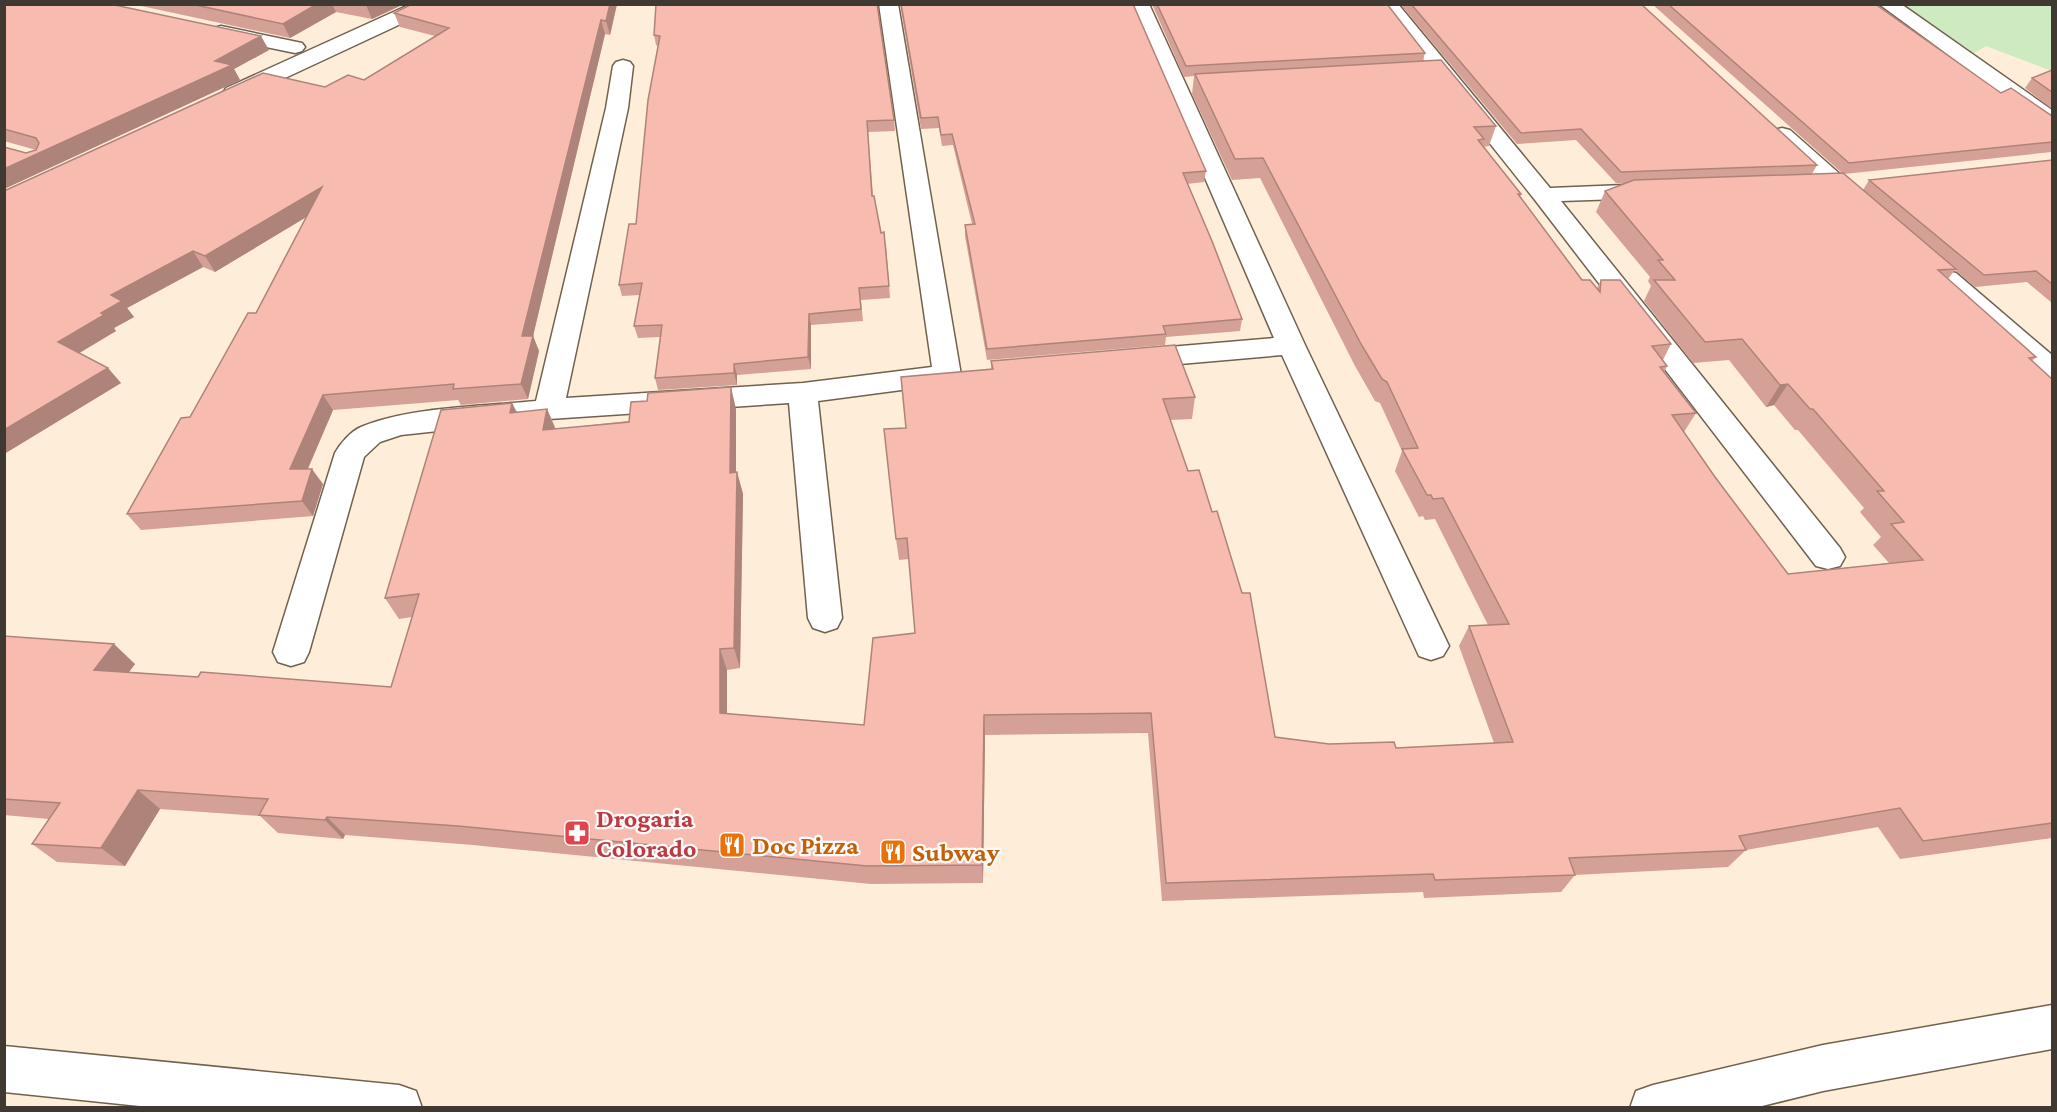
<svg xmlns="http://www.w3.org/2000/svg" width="2057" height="1112" font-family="'Crimson Pro',serif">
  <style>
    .green { fill: #ceeac1 }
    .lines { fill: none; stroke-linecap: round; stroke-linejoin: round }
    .minor-casing { stroke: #716250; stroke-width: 3 }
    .tertiary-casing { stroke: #716250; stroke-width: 3 }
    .minor { fill: #fff; fill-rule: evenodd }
    .tertiary { fill: #fff; fill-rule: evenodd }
    .wall { fill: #d5a196 }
    .shaded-wall { fill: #ae837a }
    .building { fill: #f8bbaf; stroke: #ae837a; stroke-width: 1.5 }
    .labels { text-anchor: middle; stroke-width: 4.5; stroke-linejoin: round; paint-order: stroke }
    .near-health-label { font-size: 26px; font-weight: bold; fill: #be3a42; stroke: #fdfdfd; text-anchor: start }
    .near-food-label { font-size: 26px; font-weight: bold; fill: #c56008; stroke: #fdfdfd; text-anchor: start }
  </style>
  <rect width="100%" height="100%" fill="#feedd8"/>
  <polygon class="green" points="1903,5 2052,5 2052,71 1986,46 1974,53"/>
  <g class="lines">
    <defs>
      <g id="minor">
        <polygon points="411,4 437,4 435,8 242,98 234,99 226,98 223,93 226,88"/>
        <path d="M879,4H898L961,375L957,382L947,384L818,401L842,618L837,628L825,632L813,628L808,618L789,403L549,419L401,435L380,442L364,457L309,652L304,662L291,666L278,662L273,652L335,453C340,444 351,431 361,427C407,407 485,406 536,401L606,108L613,66L616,62L623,60L630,62L633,66L628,108L566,398L803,383L932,367Z"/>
        <polygon points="1130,4 1149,4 1305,345 1449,646 1443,656 1431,660 1419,656 1282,355 1134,368 1124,365 1120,359 1124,353 1134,350 1274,338"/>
        <polygon points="1379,4 1398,4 1550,188 1649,184 1657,186 1661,191 1657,196 1649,198 1561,201 1840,548 1845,557 1840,566 1828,569 1816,566 1535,200"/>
        <polygon points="1879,4 1901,4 2052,110 2052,126 2044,125"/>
        <polygon points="221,26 302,43 305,47 302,51 295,53 214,36 211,32 214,28"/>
        <polygon points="1782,128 1790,130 1867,198 1870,203 1867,208 1858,210 1849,208 1774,140 1771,135 1774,130"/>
        <polygon points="1947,271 1956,273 2052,355 2052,379 2042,376 1938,285 1934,279 1938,273"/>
      </g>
      <g id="tertiary">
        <polygon points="2052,1005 2052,1049 1823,1091 1754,1108 1630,1108 1636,1091 1653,1085 1823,1045"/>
        <polygon points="4,1046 399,1085 416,1091 422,1108 159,1108 4,1092"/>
      </g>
    </defs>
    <use href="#minor" class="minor-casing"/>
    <use href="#tertiary" class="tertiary-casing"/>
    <use href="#minor" class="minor"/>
    <use href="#tertiary" class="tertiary"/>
  </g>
  <g class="wall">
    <polygon points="4,4 269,50 234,69 240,80 4,189 26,153 36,150 4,141"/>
    <polygon points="132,4 404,4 372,19 336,12 290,38"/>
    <polygon points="412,4 617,4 610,35 605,34 533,336 539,351 528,399 461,405 458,400 333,410 308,469 323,484 313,516 141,530 127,514 256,313 307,216 215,272 203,267 127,308 134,317 114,328 116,331 79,353 121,383 4,454 4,191 325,87 364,80 435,36 400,27 394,13"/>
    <polygon points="656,4 894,120 895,131 868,132 873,196 881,233 886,244 890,298 861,300 863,321 811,325 811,369 737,375 737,385 658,390 655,378 660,337 638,338 634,326 640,295 622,296 619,285 636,224 658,46 656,45 654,35"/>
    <polygon points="900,4 1133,4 1206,171 1204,182 1187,184 1242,319 1240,331 1166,337 1165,345 987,360 965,236 965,225 972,224 953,145 942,146 939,128 921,129"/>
    <polygon points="1152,4 1387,4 1425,53 1423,61 1496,126 1489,146 1483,147 1521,194 1520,197 1582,280 1597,288 1601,280 1671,344 1663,360 1667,366 1664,372 1696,413 1684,432 1715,477 1788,574 1889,563 1873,545 1881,537 1860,512 1864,508 1798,430 1795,430 1774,405 1766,407 1729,360 1693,363 1644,301 1651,286 1648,281 1650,277 1596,212 1605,191 1627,183 1616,183 1576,140 1517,144 1400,4 1641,4 1817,165 1812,174 1842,173 1652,4 1875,4 2001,93 2052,116 2052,152 1844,174 1863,190 1869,180 2052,160 2052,303 2027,282 1975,287 1955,270 1948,279 2036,357 2032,361 2052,379 2052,838 1900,859 1878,827 1746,850 1728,867 1575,875 1561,892 1424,898 1423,892 1162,901 1148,733 985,735 983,883 871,884 473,845 345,835 343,839 278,833 260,816 160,809 125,866 57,862 32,844 49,819 4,815 4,636 135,664 129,672 198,677 391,687 412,617 399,619 385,598 512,403 517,412 547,409 556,429 736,409 736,472 737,472 743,494 740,668 727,670 727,714 864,725 915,633 909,559 899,560 896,539 906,428 991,369 991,361 1195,397 1192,419 1170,420 1275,737 1329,744 1396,748 1494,743 1459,646 1469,626 1488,625 1435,519 1425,520 1423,516 1419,517 1395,471 1402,451 1380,403 1375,401 1355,366 1260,178 1232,180 1192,94 1194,76 1184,77"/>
    <polygon points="2052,70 2052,109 2025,88 2032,78"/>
  </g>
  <g class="shaded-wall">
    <polygon points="317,4 332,4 336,12 290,38 283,24"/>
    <polygon points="368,4 404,4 372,19 366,5"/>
    <polygon points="610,4 617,4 610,35 606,21"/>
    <polygon points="601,20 605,34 533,336 539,351 528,399 521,384 522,336"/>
    <polygon points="261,36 269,50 234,69 240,80 4,189 4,169 215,61"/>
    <polygon points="322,187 330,203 215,272 205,256"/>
    <polygon points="193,251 203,267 127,308 134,317 114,328 116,331 71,358 58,342 101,313 111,295"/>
    <polygon points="809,314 811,325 811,369 808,357"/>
    <polygon points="734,364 737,375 737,385 734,373"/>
    <polygon points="108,368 121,383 4,454 4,430"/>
    <polygon points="1788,384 1774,405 1766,407 1780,385"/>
    <polygon points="731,387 736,409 736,494 730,473"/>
    <polygon points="323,395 333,410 301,484 290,469"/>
    <polygon points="512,403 522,424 510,413"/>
    <polygon points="547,409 556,431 543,430"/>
    <polygon points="312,469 323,484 313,516 302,501"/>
    <polygon points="737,472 743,494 740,668 734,648"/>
    <polygon points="114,644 135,664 115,690 94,670"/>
    <polygon points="720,649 727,670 727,733 720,713"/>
    <polygon points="984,715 985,735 983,883 982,865"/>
    <polygon points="138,790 160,809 125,866 101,848"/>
    <polygon points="327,817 345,835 343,839 325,820"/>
  </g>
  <g class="building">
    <polygon points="4,4 110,4 261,36 215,61 232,65 4,169 4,147 26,153 36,150 39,143 36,138 4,129"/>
    <polygon points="191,4 317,4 283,24"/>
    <polygon points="412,4 610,4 606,21 601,20 522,336 533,336 521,384 453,389 454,384 323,395 290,469 312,469 302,501 127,514 181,418 190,417 248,313 256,313 322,187 205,256 193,251 111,295 122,301 101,313 104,315 58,342 108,368 4,430 4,191 263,73 325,87 348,75 364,80 449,28 394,13"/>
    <polygon points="656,4 877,4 894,120 867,121 872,196 874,196 881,233 884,232 889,286 859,288 861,309 809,314 808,357 734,364 734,373 655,378 662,325 634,326 642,283 619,285 629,224 636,224 648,100 660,36 654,35"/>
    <polygon points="901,4 1133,4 1206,171 1183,173 1212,241 1242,319 1163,326 1166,334 987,349 965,225 975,224 952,134 941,135 938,117 921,118"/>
    <polygon points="1157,4 1387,4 1425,53 1186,66"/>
    <polygon points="1411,4 1641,4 1817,165 1621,172 1581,129 1521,133"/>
    <polygon points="1668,4 1875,4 2001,93 2011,88 2052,116 2052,142 1849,163"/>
    <polygon points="1441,60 1496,126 1474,127 1484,139 1478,140 1521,194 1518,194 1582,280 1590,280 1600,292 1601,280 1620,280 1671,344 1652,346 1667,366 1660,367 1696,413 1672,415 1715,477 1788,574 1923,560 1891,524 1904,522 1877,491 1884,491 1813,409 1810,409 1788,384 1780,385 1742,339 1705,342 1654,280 1675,280 1658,260 1663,260 1605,191 1634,180 1843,173 1956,269 1938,270 2036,357 2029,358 2052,379 2052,823 1923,841 1900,808 1739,836 1746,850 1569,858 1575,875 1435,880 1433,874 1166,883 1151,713 984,715 982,865 867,866 458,826 327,817 325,820 259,815 268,799 138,790 101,848 32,844 60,803 4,799 4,636 114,644 94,670 198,677 201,672 391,687 419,594 385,598 441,410 512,403 510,413 547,409 543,430 629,422 631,402 647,401 648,393 731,387 730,473 737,472 734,648 720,649 720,713 864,725 873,638 915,633 907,538 896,539 884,429 906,428 901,377 993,369 991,361 1175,345 1195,397 1163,399 1188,471 1199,470 1212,512 1217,511 1242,593 1250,593 1275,737 1329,744 1394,742 1396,748 1513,742 1469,626 1509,624 1443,498 1433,499 1431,495 1427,495 1402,449 1418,448 1387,382 1382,379 1361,344 1263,158 1235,159 1195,74"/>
    <polygon points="2052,70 2052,92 2032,78"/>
    <polygon points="2052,160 2052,284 2036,271 1984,275 1869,180"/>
  </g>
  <defs>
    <symbol id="pharmacy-square" viewBox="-11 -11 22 22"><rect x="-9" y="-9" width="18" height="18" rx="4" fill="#e0444e" stroke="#fdfdfd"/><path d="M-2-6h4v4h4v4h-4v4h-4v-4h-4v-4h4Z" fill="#fff"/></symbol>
    <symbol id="restaurant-square" viewBox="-11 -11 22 22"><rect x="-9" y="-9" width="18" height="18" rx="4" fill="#e8710a" stroke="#fdfdfd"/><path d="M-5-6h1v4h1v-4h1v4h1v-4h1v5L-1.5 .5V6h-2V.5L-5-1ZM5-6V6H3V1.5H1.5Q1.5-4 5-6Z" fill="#fff"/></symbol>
  </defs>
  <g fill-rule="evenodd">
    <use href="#pharmacy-square" x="562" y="818" width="30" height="30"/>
    <use href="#restaurant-square" x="717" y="830" width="30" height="30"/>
    <use href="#restaurant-square" x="878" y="837" width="30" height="30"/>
  </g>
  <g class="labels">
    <g class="near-health-label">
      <text x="596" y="827">Drogaria<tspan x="596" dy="30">Colorado</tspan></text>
    </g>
    <g class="near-food-label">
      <text x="752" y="854">Doc Pizza</text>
      <text x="912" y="861">Subway</text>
    </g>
  </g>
  <rect width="2057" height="1112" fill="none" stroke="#403931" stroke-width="12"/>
</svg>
